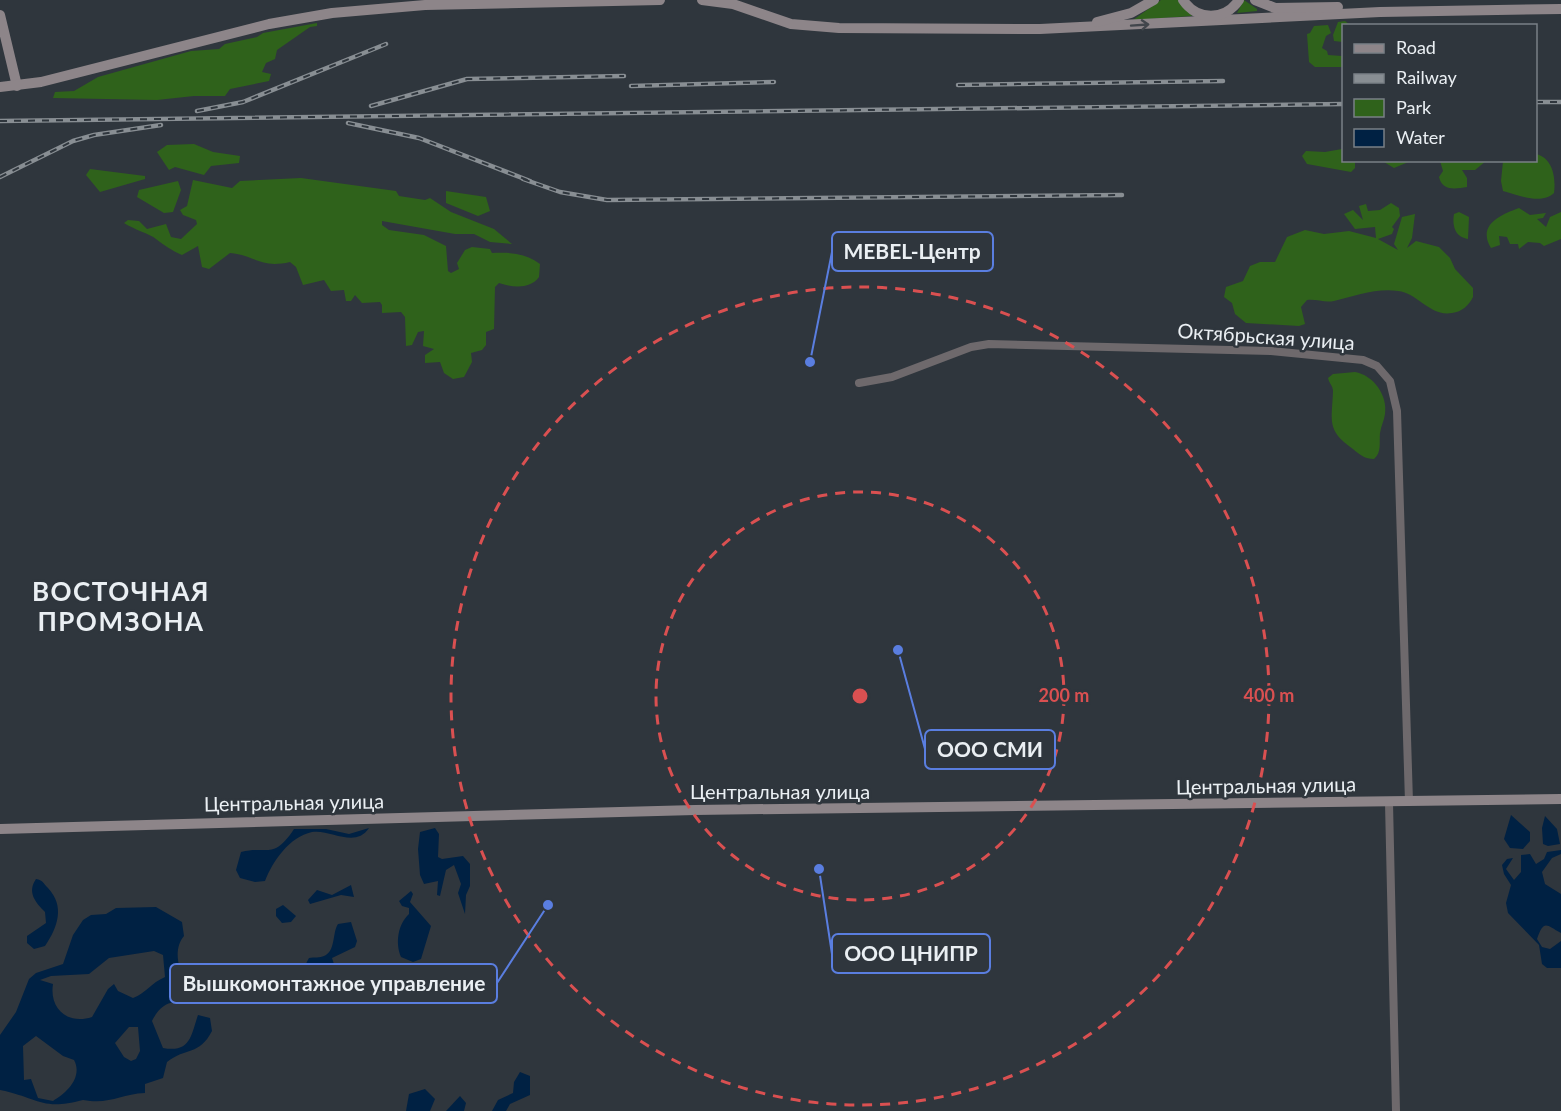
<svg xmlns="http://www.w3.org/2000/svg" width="1561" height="1111" font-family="Lato,sans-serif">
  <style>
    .green { fill: #2f621b }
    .water { fill: #002143; fill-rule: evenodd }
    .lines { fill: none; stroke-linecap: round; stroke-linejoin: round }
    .street { stroke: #6e696c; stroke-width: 8 }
    .secondary { stroke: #8d8589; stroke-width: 10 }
    .rail-casing { stroke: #888e93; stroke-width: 4.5 }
    .rail { stroke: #2f363d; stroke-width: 2; stroke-dasharray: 7; stroke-linecap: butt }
    .oneway { stroke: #42464c }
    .ring { fill: none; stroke: #da5051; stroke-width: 3; stroke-dasharray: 10 8 }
    .labels { text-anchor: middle; stroke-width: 5; stroke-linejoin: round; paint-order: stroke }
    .street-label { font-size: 20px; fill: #eaeff3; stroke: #2f363d }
    .district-label { font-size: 26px; font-weight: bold; letter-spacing: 1.5px; fill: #eaeff3; stroke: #2f363d }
    .centre { fill: #da5051; stroke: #2f363d; stroke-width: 3 }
    .ring-label { font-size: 18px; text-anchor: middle; font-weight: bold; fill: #da5051; stroke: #2f363d; stroke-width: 5; stroke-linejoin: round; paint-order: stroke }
    .leader { fill: none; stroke: #5a7ee0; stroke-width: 2 }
    .callout-dot { fill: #5a7ee0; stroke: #2f363d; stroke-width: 2 }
    .callout { fill: #2f363d; stroke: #5a7ee0; stroke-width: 2 }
    .callout-label { font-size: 21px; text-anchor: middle; font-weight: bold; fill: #eaeff3 }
  </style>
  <rect width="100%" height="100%" fill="#2f363d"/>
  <g class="green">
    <polygon points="1161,0 1178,0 1192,16 1133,20"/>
    <polygon points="1244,0 1257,9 1257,11 1237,13"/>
    <polygon points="1345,21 1350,25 1344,26 1343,42 1334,41 1333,35 1338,22"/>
    <polygon points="317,23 317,26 310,27 277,50 275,59 266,63 262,72 271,74 269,81 230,89 225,96 194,96 157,100 53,98 55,92 74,91 98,77 191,51 219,49 225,44 257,37 263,33"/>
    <polygon points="1328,25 1331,33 1326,36 1322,48 1327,51 1328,55 1342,56 1343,50 1343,67 1315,67 1309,62 1307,34 1310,33 1314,26"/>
    <polygon points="194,144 213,152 240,156 239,163 211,166 204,175 175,167 169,170 157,152 167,145"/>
    <polygon points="1342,149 1344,160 1355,161 1355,168 1351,172 1307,164 1302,156 1306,151 1325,152"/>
    <path d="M1536,154C1553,158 1556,178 1554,193C1541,205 1518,195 1503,191L1501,181L1503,161L1536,160Z"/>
    <polygon points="1371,161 1423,161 1411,161 1394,168 1384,162"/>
    <path d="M1440,161V160L1486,161L1475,170H1462L1467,178V187C1455,189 1442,191 1439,177L1443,171Z"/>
    <polygon points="90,169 145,176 145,179 100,192 86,175"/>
    <path d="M301,178L396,191L399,196L425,200L430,198L451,212L494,229L512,244L490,242L474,234H455L382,221V225L389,230L424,235L446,246L448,271L451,273L459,269L457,263L465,250L472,247L490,249L492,253C510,252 525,253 540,264L539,277C530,290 511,287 499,283L495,287L494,329L486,332V345L482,350L471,353L472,362L464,377L453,379L444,373L440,362L425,363V355L434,349L423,346L424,331L418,332L412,345L406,346L405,317L401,312L382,313V305L380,302L362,303L355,295L351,301H346L344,290L331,291L324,280L303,285L296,267L290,262C260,269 255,255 230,253L209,269L202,267L198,246L182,255C171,250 165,246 156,239C150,234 133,229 124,223L128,220L139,221L147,229L166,224L171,237L181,239L197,224L196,220L183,215L180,210L187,206L193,180L232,188L240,181Z"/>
    <polygon points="178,181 181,190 173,212 164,213 137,197 139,190"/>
    <polygon points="446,191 486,197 490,211 478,216 446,203"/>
    <path d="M1391,203L1399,208L1400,216L1392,227L1394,229L1392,234L1378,239L1398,250L1394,244L1402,217L1415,214L1412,238L1407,248L1416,241L1439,247L1450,258L1455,269L1473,288V297C1469,305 1462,312 1452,313C1430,317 1418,293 1398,291C1376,288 1355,296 1334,301C1325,303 1317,299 1307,300L1301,307L1305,324L1299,326L1246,323L1235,314L1232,303L1224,297L1226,287L1243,281L1250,266L1260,262H1275L1287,237L1305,230L1324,234L1349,231L1376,238L1375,227L1355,229L1344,214L1353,210L1363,220L1359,206L1366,204L1368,211L1380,210Z"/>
    <path d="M1519,208L1530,215L1546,213L1543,218L1537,219L1546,227L1550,217L1561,212V239L1544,246L1540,243L1528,242L1519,249L1518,244H1510L1507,237L1499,236L1500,245L1491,248C1477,225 1500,215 1519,208Z"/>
    <path d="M1459,212L1469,217L1468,239C1455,237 1452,226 1454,214Z"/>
    <path d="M1355,372C1373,375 1388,395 1385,414C1384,421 1381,426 1380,433C1379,443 1382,452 1374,459C1365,459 1360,455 1353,449C1326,430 1332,421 1333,391C1333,386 1329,383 1328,378L1333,374Z"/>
  </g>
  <g class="water">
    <polygon points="1511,815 1530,832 1530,841 1523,849 1510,848 1504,839"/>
    <polygon points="1545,816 1557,829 1560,844 1548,846 1543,844 1542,828"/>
    <path d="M369,828C355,849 331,829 312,832C289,837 273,861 265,881L255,882L240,878L236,870L241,852C267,845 273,861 294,829H326L349,834Z"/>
    <polygon points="435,828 439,834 438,857 442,859 463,856 470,864 470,886 466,895 465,914 458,893 461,884 454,865 446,870 440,896 437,895 438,881 424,884 420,875 418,849 420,832"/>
    <path d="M1561,850V854L1552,858L1542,872L1545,884L1561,894V933C1546,925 1544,919 1537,939L1542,947L1550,949L1561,941V968H1547L1542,964L1539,945L1508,913L1506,903L1511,885L1504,874L1502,865L1507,859L1513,858L1506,869L1514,880L1521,872V855L1530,854L1536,864L1544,859L1547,852Z"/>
    <path d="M36,879C43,880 43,883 48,888C65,906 58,927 45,946L34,949L27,943V936L46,923L45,912C35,902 27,892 36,879Z"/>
    <polygon points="351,885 354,897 341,895 310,904 308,900 317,890 332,895"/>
    <path d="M411,891L413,894L410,902L431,926L421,959L413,962L401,957C395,943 398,924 409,914V908L402,906L399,901Z"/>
    <polygon points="283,905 296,916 291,922 282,923 276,916 276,909"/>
    <path d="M156,907L182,922L184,936C177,944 176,957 180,968L189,969L196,964C208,974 206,984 201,997C179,1005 165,995 152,1021L163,1048C191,1053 191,1035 198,1015L210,1018L212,1031C199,1056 186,1047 167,1062L163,1078L145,1084V1093C120,1094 110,1105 83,1100C41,1111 39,1098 0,1090V1035L16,1012L29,979L36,973L63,964L73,935L83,920L91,915L106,914L116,908ZM154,951L163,955L165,977C151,983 146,993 133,998L118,991L114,984L108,989L92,1017C68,1025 49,1009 53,984L40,980L51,976L89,974L109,958ZM129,1027H138L140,1051L136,1059L131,1061L124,1057L115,1043ZM36,1036L63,1056L74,1060C83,1077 67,1093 53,1101L38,1098L31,1079L24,1080L23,1046Z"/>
    <path d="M351,922L357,941L355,947L332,958L334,964C329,977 322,984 308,982C303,973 304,966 309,958C314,957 320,958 324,956C336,951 332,933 338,924Z"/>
    <polygon points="520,1072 530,1076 530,1095 510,1104 506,1111 492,1111 498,1100 513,1093 514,1082"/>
    <polygon points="425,1089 435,1099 430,1111 406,1111 409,1094"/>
    <polygon points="460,1096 466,1103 464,1111 446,1111"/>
  </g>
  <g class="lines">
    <g class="street">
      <polyline points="859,383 892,377 971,347 989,344 1271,351 1363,360 1377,366 1390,381 1397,411 1409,802"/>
      <polyline points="1389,803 1396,1111"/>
    </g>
    <g class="secondary">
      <polyline points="702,0 733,4 791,24 839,28 1040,29 1380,12 1561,9"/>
      <path d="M1183,0C1197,21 1225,21 1239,0"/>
      <polyline points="1255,0 1275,8 1338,7"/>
      <polyline points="0,15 17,86"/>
      <polyline points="1097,22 1131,13 1154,0"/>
      <polyline points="0,87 41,82 269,24 332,13 425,5 660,0"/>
      <polyline points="0,829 695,810 1561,799"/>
    </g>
    <defs>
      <g id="rail">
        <polyline points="958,85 1223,81"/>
        <polyline points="631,86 774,82"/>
        <polyline points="1536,102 1561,102"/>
        <polyline points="371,106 467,79 624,76"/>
        <polyline points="197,111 243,102 386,44"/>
        <polyline points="0,121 1344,104"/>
        <polyline points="348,123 419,138 530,181"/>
        <polyline points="0,177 73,141 94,135 161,125"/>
        <polyline points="523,179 560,192 607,200 1122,195"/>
      </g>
    </defs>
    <use href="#rail" class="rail-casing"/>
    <use href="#rail" class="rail"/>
  </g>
  <defs><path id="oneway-shaft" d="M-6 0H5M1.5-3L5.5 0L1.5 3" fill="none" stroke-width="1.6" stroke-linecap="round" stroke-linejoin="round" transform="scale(1.5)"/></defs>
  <use class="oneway" href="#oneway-shaft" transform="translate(1140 25) rotate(-4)"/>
  <g class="ring">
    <circle cx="860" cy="696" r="204"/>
    <circle cx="860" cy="696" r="409"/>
  </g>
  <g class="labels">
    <g class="street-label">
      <text transform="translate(1266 337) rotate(4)" y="7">Октябрьская улица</text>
      <text transform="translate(1266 786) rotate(-1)" y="7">Центральная улица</text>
      <text x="780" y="799">Центральная улица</text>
      <text transform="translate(294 803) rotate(-1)" y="7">Центральная улица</text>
    </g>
    <g class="district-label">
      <text x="121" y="601">ВОСТОЧНАЯ<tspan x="121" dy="30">ПРОМЗОНА</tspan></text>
    </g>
  </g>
  <circle cx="860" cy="696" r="9" class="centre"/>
  <g class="ring-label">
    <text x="1064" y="702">200 m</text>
    <text x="1269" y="702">400 m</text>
  </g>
  <path class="leader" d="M810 362L832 252M898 650L925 749M819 869L832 954M548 905L497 983"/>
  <g class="callout-dot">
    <circle cx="810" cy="362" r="6"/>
    <circle cx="898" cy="650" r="6"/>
    <circle cx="819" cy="869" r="6"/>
    <circle cx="548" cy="905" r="6"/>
  </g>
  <g class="callout">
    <rect x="832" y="232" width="161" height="39" rx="6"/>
    <rect x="925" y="730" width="130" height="39" rx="6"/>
    <rect x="832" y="934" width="158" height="39" rx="6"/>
    <rect x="170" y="964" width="327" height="39" rx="6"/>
  </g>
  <g class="callout-label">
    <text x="912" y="259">MEBEL-Центр</text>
    <text x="990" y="757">ООО СМИ</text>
    <text x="911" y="961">ООО ЦНИПР</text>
    <text x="334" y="991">Вышкомонтажное управление</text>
  </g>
  <rect x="1342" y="24" width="195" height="138" fill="#2f363d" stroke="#7a8086" stroke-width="1.5"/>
  <rect x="1354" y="44" width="30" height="9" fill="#8d8589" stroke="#7a8086" stroke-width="1.5"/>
  <text x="1396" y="54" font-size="18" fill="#eaeff3">Road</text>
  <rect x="1354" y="74" width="30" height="9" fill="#888e93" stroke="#7a8086" stroke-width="1.5"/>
  <text x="1396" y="84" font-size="18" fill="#eaeff3">Railway</text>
  <rect x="1354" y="99" width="30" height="18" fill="#2f621b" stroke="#7a8086" stroke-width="1.5"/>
  <text x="1396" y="114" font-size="18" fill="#eaeff3">Park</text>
  <rect x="1354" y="129" width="30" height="18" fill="#002143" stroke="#7a8086" stroke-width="1.5"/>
  <text x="1396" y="144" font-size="18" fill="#eaeff3">Water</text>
</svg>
